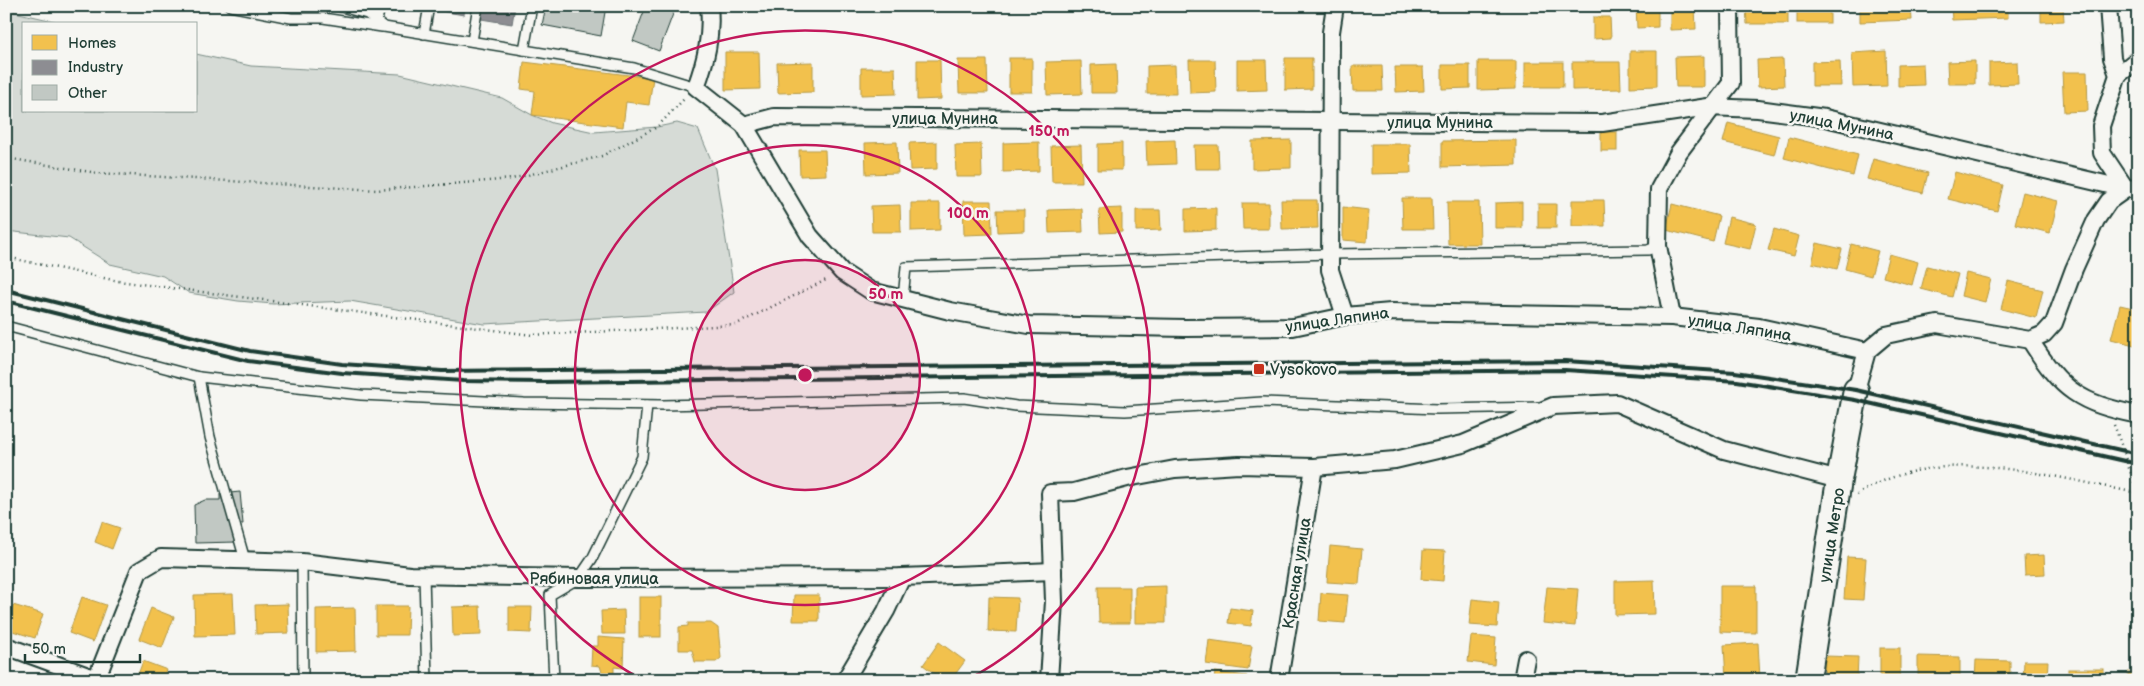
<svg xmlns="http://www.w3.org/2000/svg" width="2144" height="686" font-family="'Balsamiq Sans',sans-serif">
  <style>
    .green { fill: #d6dbd6; stroke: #7a8c85 }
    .homes { fill: #f2c14e; stroke: #b39946 }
    .industry { fill: #8d8d92; stroke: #6c7576 }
    .building { fill: #c1c8c3; stroke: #1f3d34 }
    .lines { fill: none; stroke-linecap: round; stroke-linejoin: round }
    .lane-casing { stroke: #1f3d34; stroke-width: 12 }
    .street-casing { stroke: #1f3d34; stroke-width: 20 }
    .secondary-casing { stroke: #1f3d34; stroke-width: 28 }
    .path { stroke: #1f3d34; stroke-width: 2.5; stroke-dasharray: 1 4; stroke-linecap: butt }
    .lane { stroke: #f6f6f2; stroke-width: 9 }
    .street { stroke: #f6f6f2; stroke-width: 16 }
    .secondary { stroke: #f6f6f2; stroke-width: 24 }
    .rail { stroke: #1f3d34; stroke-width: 4 }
    .ring { fill: none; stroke: #c2185b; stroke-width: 2.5 }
    .poi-dot { fill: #c8321e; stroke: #f6f6f2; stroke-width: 2 }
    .labels { text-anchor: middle; stroke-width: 5; stroke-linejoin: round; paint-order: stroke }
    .street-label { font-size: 16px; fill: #1f3d34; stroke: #f6f6f2 }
    .poi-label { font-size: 16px; fill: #1f3d34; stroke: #f6f6f2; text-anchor: start }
    .centre { fill: #c2185b; stroke: #f6f6f2; stroke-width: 2.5 }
    .ring-label { font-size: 15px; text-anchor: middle; font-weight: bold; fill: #c2185b; stroke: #f6f6f2; stroke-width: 5; stroke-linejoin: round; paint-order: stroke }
  </style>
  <rect width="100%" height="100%" fill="#f6f6f2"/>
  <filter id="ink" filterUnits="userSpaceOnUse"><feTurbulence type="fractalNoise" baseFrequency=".02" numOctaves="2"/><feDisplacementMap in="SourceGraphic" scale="10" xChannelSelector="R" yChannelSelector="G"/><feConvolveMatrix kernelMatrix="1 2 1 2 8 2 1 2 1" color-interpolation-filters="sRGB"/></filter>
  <g filter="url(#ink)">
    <polygon class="green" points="6,10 66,24 24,24 24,111 196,111 196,54 251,66 400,74 502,98 532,115 552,123 594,132 657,127 677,123 698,129 715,169 734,292 706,312 484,324 350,301 273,304 238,301 189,293 163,276 110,264 69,238 6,231"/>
    <g class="homes">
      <polygon points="1636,6 1658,6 1658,27 1637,28"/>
      <polygon points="1670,6 1695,6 1696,29 1670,30"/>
      <polygon points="1746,6 1788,6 1788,24 1747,24"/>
      <rect x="1797" y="6" width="33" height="17"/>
      <polygon points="1860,6 1911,6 1912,20 1860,22"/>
      <polygon points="1951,6 2008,6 2008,18 1952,20"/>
      <polygon points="2041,6 2063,6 2064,21 2041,22"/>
      <polygon points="1593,17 1610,17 1611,38 1593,39"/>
      <polygon points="1630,51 1657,51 1657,86 1630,87"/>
      <polygon points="1886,51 1887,86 1853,87 1852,53"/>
      <polygon points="725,52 759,52 760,89 725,90"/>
      <polygon points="1704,56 1704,87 1676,87 1675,57"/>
      <rect x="1009" y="58" width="23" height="34"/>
      <polygon points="1285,58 1312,58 1312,89 1285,90"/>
      <polygon points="1783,59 1784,86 1758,87 1757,60"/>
      <polygon points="917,60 940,60 941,99 917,100"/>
      <polygon points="958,60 987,60 988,93 959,93"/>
      <polygon points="1189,60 1215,60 1216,92 1190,93"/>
      <polygon points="1237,60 1266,60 1267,90 1237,91"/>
      <polygon points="1081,61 1082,94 1047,95 1046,62"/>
      <polygon points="1478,61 1516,61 1516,89 1478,90"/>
      <polygon points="1840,61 1841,86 1812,86 1812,62"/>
      <polygon points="1975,61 1975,84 1948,84 1947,62"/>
      <polygon points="524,62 653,78 649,105 626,102 623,127 532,115 535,91 521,89"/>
      <polygon points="813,62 813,92 778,93 777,63"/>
      <rect x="1525" y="62" width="38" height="25"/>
      <polygon points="1572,62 1620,62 1621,89 1572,90"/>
      <polygon points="2017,62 2018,84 1989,85 1989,63"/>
      <polygon points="1116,64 1117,93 1091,93 1091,65"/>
      <polygon points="1923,64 1924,85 1898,86 1898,65"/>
      <polygon points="1175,65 1176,94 1147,94 1147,66"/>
      <polygon points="1442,65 1470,65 1470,88 1442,89"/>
      <polygon points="1352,66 1382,66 1383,91 1353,91"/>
      <polygon points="1395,67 1423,67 1424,91 1396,92"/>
      <polygon points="861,68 895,68 896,94 861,95"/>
      <polygon points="2062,72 2087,72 2088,111 2064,112"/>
      <polygon points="1728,123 1779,136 1774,155 1723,142"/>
      <rect x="1601" y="132" width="16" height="19"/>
      <polygon points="1789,137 1858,155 1853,176 1784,158"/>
      <polygon points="1175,140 1176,164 1147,165 1146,141"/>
      <polygon points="1291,140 1291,168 1252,169 1252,141"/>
      <polygon points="1516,140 1516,165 1442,167 1442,141"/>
      <polygon points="897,142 898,173 866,174 865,143"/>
      <polygon points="937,142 937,169 910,170 909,143"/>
      <polygon points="1039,142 1039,171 1003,172 1003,143"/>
      <polygon points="1122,143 1122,170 1098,170 1098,144"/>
      <polygon points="981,144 982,177 956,177 955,145"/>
      <polygon points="1371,144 1410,144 1411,173 1371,174"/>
      <polygon points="1081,145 1082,182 1052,182 1051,146"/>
      <polygon points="1194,145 1218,145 1219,169 1195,169"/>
      <polygon points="799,150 825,150 826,175 800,176"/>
      <polygon points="1873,159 1928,173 1923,193 1867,179"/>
      <polygon points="1955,172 2003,185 1997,211 1948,199"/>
      <polygon points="2023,192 2058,201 2050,233 2015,224"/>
      <polygon points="1402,198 1432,198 1433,229 1403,229"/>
      <polygon points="1281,200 1317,200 1318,228 1282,229"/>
      <polygon points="1572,200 1604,200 1605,226 1572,226"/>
      <polygon points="963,201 991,201 992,234 964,235"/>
      <polygon points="1447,202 1479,202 1480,244 1448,244"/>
      <polygon points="1522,202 1522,228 1495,228 1495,203"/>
      <polygon points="911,203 940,203 940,230 911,231"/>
      <polygon points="1242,203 1269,203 1269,229 1243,229"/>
      <rect x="1538" y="204" width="18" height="24"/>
      <polygon points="1672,204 1719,216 1713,242 1666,230"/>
      <polygon points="900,205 901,232 872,232 871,206"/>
      <polygon points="1343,207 1369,210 1367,242 1343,240"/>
      <polygon points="1122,208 1122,232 1100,233 1099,209"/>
      <polygon points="1216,208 1216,230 1185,231 1185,209"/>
      <polygon points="1082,209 1083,232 1049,233 1048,210"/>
      <polygon points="997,210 1024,210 1024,231 998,232"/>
      <polygon points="1136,210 1160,210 1161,230 1136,231"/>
      <polygon points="1729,217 1756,224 1750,249 1723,243"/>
      <polygon points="1774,229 1799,236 1794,256 1768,250"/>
      <polygon points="1817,243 1842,249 1837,269 1812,263"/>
      <polygon points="1851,244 1878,251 1871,276 1845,269"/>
      <polygon points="1889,254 1918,262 1912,285 1883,277"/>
      <polygon points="1927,266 1958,274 1952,297 1921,289"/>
      <polygon points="1966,273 1991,279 1985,302 1961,296"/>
      <polygon points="2008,281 2043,290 2036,318 2001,309"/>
      <polygon points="2120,305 2138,309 2138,346 2111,339"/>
      <polygon points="102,522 120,528 112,549 95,542"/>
      <polygon points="1330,546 1362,549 1359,584 1327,582"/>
      <polygon points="1423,550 1445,551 1443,581 1421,579"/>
      <polygon points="2044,555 2045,574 2025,575 2024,556"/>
      <polygon points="1847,557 1866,558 1863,600 1844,599"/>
      <polygon points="1654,580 1655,614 1615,615 1615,581"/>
      <polygon points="1166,586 1166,623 1135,623 1135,587"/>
      <polygon points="1720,586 1756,586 1756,633 1720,632"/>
      <polygon points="1098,587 1130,587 1130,623 1099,623"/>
      <polygon points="1547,587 1578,589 1575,626 1543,623"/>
      <polygon points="1321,593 1348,595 1345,623 1319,621"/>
      <polygon points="233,594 235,635 195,636 194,595"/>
      <polygon points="794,595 819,595 819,621 793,621"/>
      <polygon points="82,597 106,605 93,642 69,633"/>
      <rect x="639" y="597" width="22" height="40"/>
      <polygon points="989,597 1018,598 1016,632 988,631"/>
      <polygon points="1472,599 1499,602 1497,627 1469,625"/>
      <polygon points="288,604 289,633 256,634 255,605"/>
      <polygon points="13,605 43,614 35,638 6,629"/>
      <polygon points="376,606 408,606 407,635 376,635"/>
      <polygon points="480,606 481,635 453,636 452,607"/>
      <polygon points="509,607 532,607 531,633 509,632"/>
      <polygon points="151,608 174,617 162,648 139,639"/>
      <polygon points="355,608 356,651 316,652 316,609"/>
      <polygon points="1230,608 1253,611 1251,626 1228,623"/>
      <polygon points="624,610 625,634 602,634 601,611"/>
      <polygon points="688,623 711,623 718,628 721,658 716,662 695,662 692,650 679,650 679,627 688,626"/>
      <polygon points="1471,636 1496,638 1494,665 1468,662"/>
      <polygon points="598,637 624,639 623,668 614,667 614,673 602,672 600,666 591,665 592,646 598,646"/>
      <polygon points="1209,640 1252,646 1248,670 1206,664"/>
      <polygon points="939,642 965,661 951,680 943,680 923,665"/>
      <polygon points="1758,643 1760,678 1726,680 1724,645"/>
      <rect x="1880" y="648" width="20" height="32"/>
      <polygon points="1825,656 1858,657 1857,680 1824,680"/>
      <polygon points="1918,656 1960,657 1960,680 1918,680"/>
      <polygon points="1976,660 2010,661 2010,680 1975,680"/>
      <polygon points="143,661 167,670 164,680 136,680"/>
      <polygon points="2024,661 2048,661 2047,680 2023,680"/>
      <rect x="2068" y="669" width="36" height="11"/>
      <polygon points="1215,672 1247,676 1247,680 1214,680"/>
      <polygon points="2128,672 2138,673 2138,680 2128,680"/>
      <polygon points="1320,677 1350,680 1320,680"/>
    </g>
    <g class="industry">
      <polygon points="435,6 465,6 464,15 435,10"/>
      <polygon points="483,6 515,6 512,24 481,19"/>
    </g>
    <g class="building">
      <polygon points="546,6 606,6 601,36 542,25"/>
      <polygon points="646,6 676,6 659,51 633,41"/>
      <polygon points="240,492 243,524 237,524 237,542 195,543 194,505 205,500 220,500 220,494"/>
    </g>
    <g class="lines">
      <defs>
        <g id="lane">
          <polyline points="230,6 291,18 323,18 382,27"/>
          <polyline points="338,6 367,14 384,27 634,68 696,87"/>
          <polyline points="377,21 380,6"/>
          <polyline points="424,34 429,6"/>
          <polyline points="472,41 478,6"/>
          <polyline points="524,50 532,6"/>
          <polyline points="903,299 906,267 1330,254 1648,250 1658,246"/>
          <polyline points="6,326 199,377"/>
          <polyline points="245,560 210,437 199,377 361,395 524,403 663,405 964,398 1016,406 1125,411 1262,402 1437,409 1540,407"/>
          <polyline points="302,562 303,680"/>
          <polyline points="424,575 427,680"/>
          <polyline points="554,680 550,595 579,578 592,559 642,457 647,405"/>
        </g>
        <g id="street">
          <path d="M709,6C712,35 706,60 696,87L744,125L810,236L842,272L871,291L950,311L1029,325L1185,328L1293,327L1345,316L1391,312L1672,317L1759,327L1867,351"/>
          <polyline points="1335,6 1331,32 1330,270 1345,316"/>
          <polyline points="2108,6 2112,58 2118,75 2101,126 2102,153 2126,189"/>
          <polyline points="2118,75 2138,59"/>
          <polyline points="744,125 774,117 1602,123 1708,107 1758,109 1825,118 2126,189 2138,188"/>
          <polyline points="1672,317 1658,246 1659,189 1679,152 1731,83 1730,6"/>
          <path d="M2030,340C2062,391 2079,403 2138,415"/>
          <polyline points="1856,390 1867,351 1886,335 1937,324 2030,340 2044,334 2054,323 2074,269 2096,220 2109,201 2126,189"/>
          <polyline points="6,646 96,679"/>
          <polyline points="96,680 139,571 161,558 302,562 410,575 579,578 902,577 1053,571"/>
          <polyline points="845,680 886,611 902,577"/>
          <polyline points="1049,680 1054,601 1050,493 1074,492 1127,478 1175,469 1239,465 1314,467 1395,460 1463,444 1553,406 1617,403 1724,450 1839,480"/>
          <polyline points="1279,680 1314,467"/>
          <polyline points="1522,680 1526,659"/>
        </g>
        <polyline id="secondary" points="1808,680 1839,480 1856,390"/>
      </defs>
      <use href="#lane" class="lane-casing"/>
      <use href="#street" class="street-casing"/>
      <use href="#secondary" class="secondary-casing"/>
      <g class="path">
        <polyline points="6,158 97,173 377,190 512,179 602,156 657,127 685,98"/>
        <polyline points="6,257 118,281 532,335 735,325 828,279"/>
        <path d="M2114,425C2123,447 2128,469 2138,492"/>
        <path d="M1857,495C1938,441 2050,477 2138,493"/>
      </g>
      <use href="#lane" class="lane"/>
      <use href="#street" class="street"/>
      <use href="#secondary" class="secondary"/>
      <g class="rail">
        <polyline points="6,290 250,351 342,364 442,371 1565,361 1735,372 1856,390 2138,454"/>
        <polyline points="6,301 248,361 342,373 463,381 545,382 1565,370 1737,381 1855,400 2138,464"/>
      </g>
    </g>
  </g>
  <circle cx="805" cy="375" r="115" fill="#c2185b" fill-opacity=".12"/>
  <g class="ring">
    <circle cx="805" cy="375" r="115"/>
    <circle cx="805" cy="375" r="230"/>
    <path d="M643 680A345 345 0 1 1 967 680"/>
  </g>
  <rect class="poi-dot" x="1253" y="363" width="12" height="12" rx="2.5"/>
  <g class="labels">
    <g class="street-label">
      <text x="945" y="124">улица Мунина</text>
      <text x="1440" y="128">улица Мунина</text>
      <text transform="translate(1842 124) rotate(11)" y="6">улица Мунина</text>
      <text transform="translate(1337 319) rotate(-8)" y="6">улица Ляпина</text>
      <text transform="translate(1740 327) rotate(9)" y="6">улица Ляпина</text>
      <text transform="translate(1831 535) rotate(-81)" y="6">улица Метро</text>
      <text transform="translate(1296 573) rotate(-81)" y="6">Красная улица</text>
      <text x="594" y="584">Рябиновая улица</text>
    </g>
    <g class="poi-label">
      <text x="1270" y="375">Vysokovo</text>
    </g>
  </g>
  <circle cx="805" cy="375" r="8" class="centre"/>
  <g class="ring-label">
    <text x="1049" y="136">150 m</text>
    <text x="968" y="218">100 m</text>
    <text x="886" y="299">50 m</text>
  </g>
  <rect width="2144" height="686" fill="none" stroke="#f6f6f2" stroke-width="25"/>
  <rect x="12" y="12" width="2119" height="661" fill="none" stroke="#1f3d34" stroke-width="2" filter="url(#ink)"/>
  <rect x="22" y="22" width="175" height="90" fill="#f6f6f2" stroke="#a0aca6"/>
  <rect x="32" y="35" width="25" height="15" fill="#f2c14e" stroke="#a0aca6"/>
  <text x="68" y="48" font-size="15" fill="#1f3d34">Homes</text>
  <rect x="32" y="60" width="25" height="15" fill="#8d8d92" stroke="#a0aca6"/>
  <text x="68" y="72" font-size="15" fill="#1f3d34">Industry</text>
  <rect x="32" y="85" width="25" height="15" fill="#c1c8c3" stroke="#a0aca6"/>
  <text x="68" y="98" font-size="15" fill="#1f3d34">Other</text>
  <path d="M25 654v8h115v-8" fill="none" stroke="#1f3d34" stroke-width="2.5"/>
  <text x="32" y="654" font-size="15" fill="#1f3d34" stroke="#f6f6f2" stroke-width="4" paint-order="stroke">50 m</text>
</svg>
